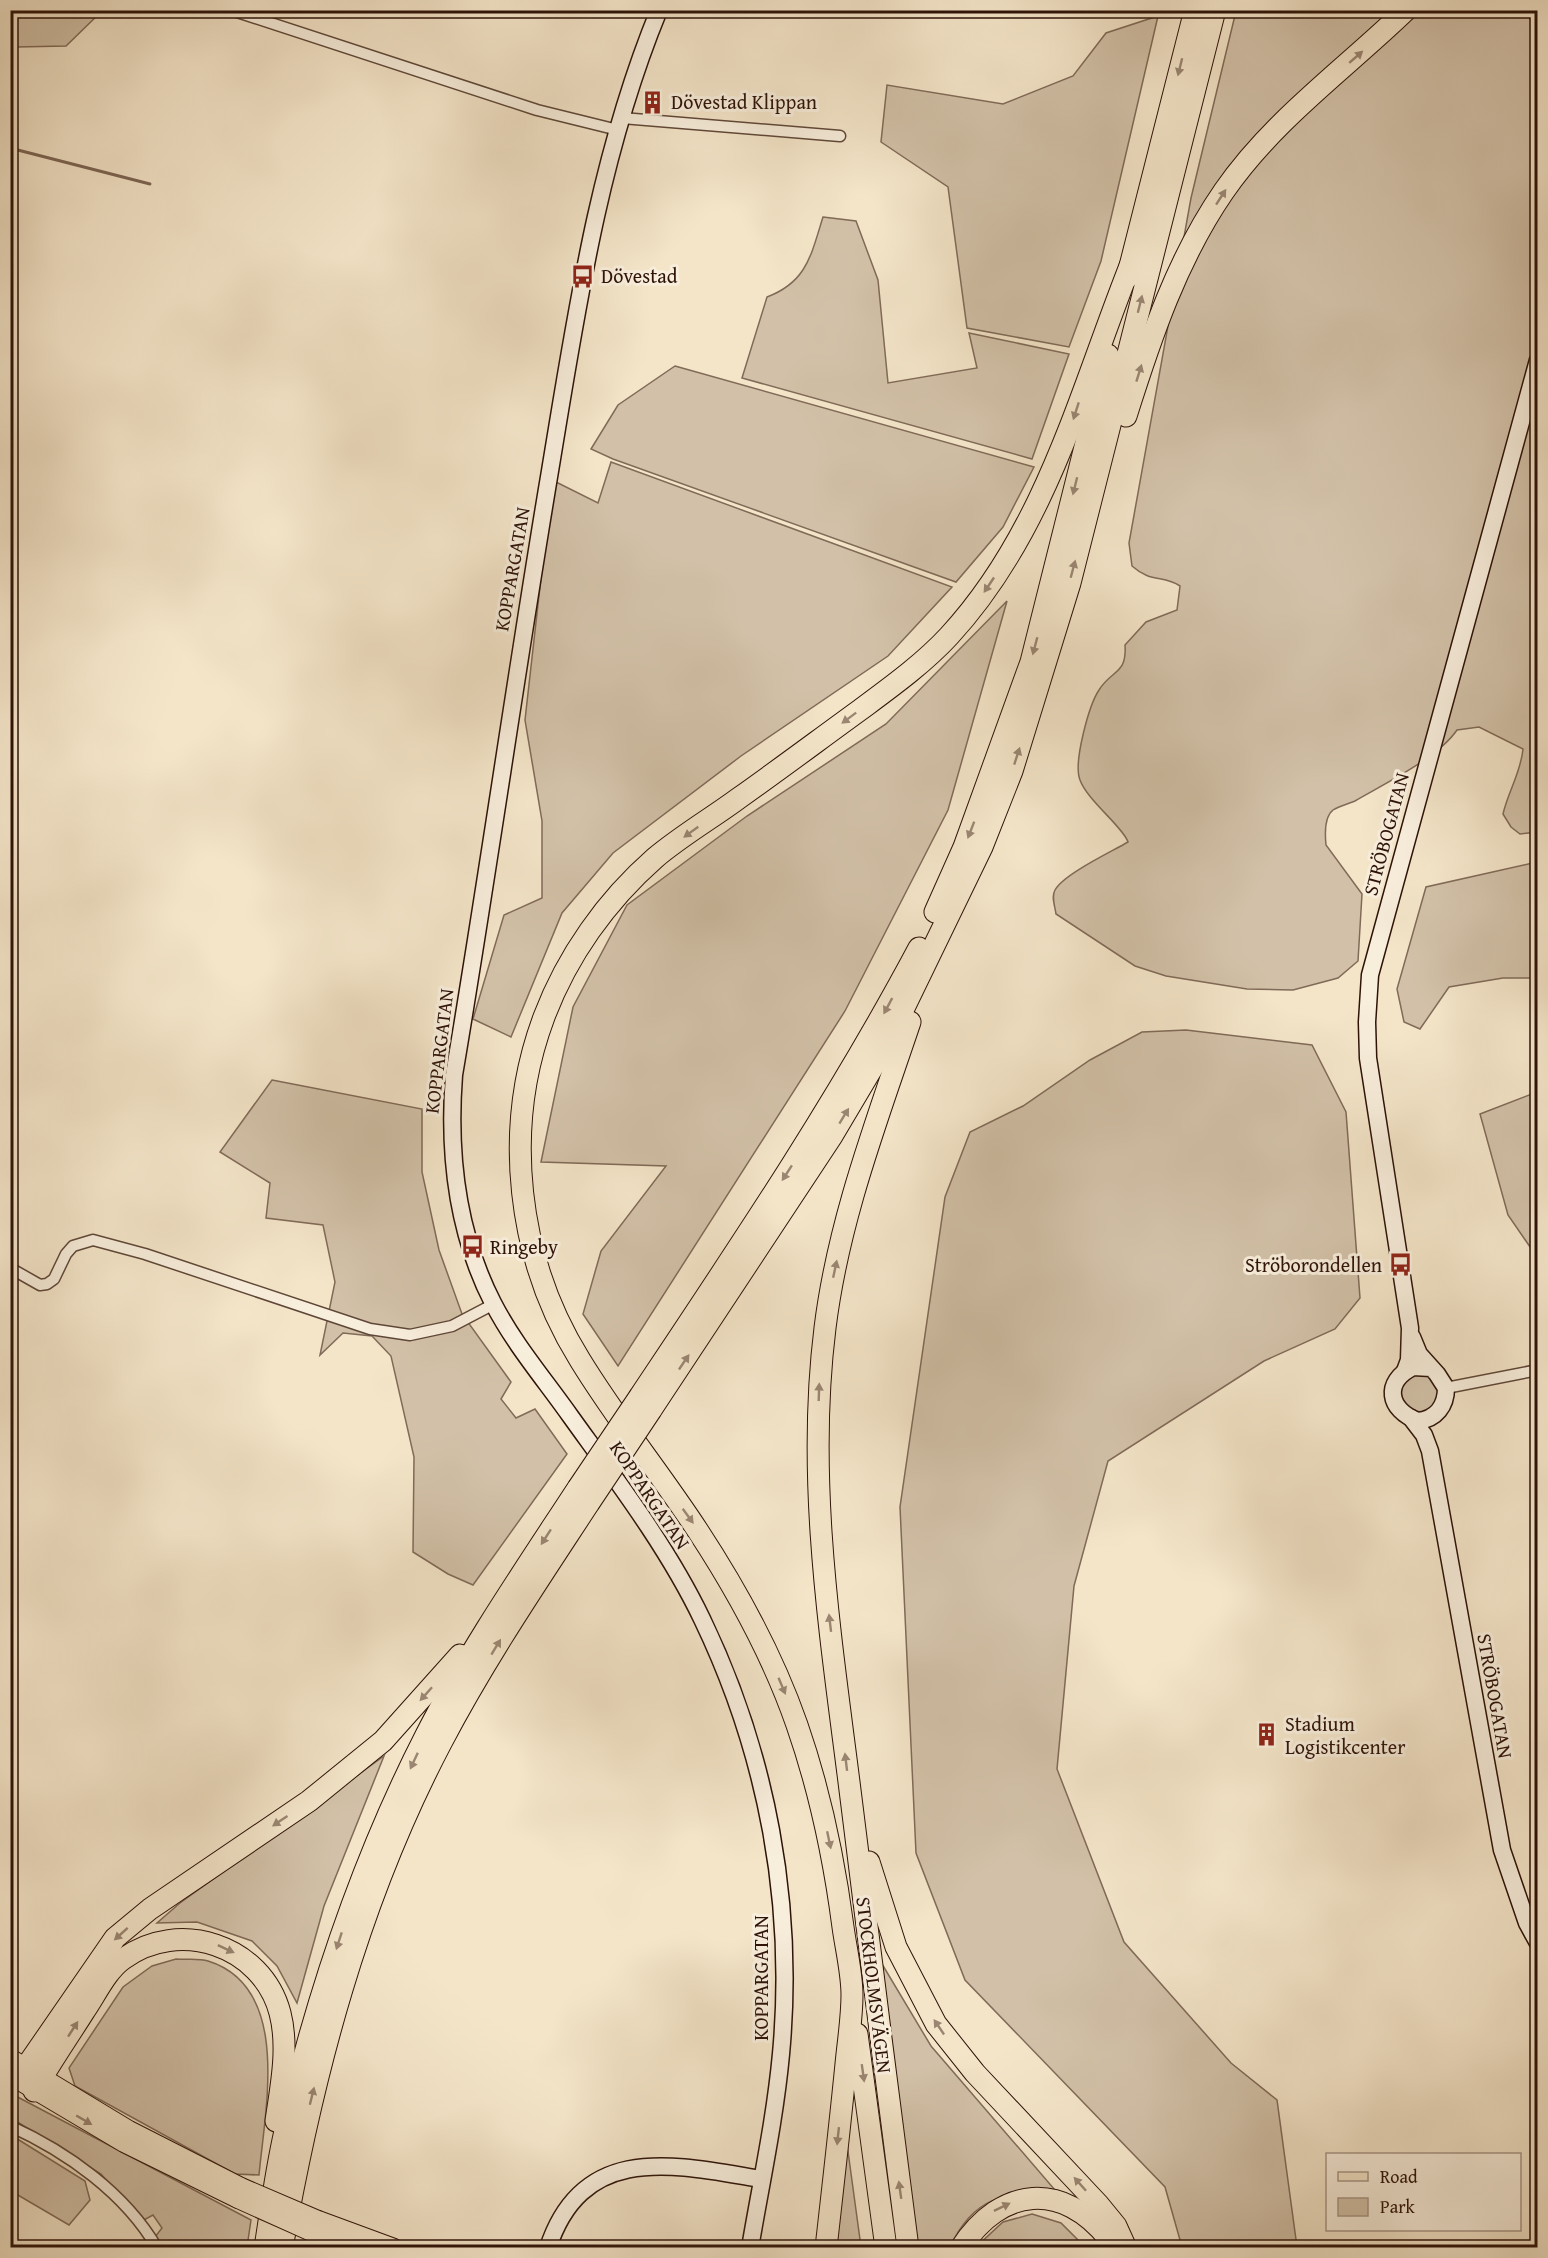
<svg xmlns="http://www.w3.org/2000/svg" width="1548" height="2258" font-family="'Gentium Book Plus',serif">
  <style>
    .green { fill: #d2c1a8; stroke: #806a58; stroke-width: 1.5 }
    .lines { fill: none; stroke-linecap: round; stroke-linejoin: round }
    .stream { stroke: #7c6554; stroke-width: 3 }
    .street-casing { stroke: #5f4738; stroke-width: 13 }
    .secondary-casing { stroke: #2d1208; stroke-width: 19 }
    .primary-casing { stroke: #2d1208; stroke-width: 20 }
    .highway-casing { stroke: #2d1208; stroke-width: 23 }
    .street { stroke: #f8eedc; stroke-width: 10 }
    .secondary { stroke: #f8eedc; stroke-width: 16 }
    .primary { stroke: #f4e5c9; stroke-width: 18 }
    .highway { stroke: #f4e5c9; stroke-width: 21 }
    .primary-bridge-casing { stroke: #2d1208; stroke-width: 20; stroke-linecap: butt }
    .highway-bridge-casing { stroke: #2d1208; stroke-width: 23; stroke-linecap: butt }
    .primary-bridge { stroke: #f4e5c9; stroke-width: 18 }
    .highway-bridge { stroke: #f4e5c9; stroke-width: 21 }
    .oneway { fill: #9a8672 }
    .labels { text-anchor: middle; stroke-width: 6; stroke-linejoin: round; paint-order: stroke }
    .poi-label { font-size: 20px; fill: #2d1208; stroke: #f8eedc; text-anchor: start }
    .street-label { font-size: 20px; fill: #2d1208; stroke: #f8eedc }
  </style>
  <rect width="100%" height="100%" fill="#f4e5c9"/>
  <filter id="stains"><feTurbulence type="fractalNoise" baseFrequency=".00333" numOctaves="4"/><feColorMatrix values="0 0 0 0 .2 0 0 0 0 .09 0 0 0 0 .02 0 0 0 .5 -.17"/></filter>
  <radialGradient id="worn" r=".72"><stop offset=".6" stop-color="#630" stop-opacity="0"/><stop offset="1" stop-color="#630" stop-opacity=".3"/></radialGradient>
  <g class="green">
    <polygon points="11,10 102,10 102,11 66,46 16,47 11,45"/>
    <path d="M1236,11H1527L1538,30L1537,832L1520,834L1511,827L1503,814C1508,792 1521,772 1523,749L1479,727L1457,730C1438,758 1384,784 1355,801C1348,804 1339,806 1333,810C1324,817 1325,835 1326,845L1362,894L1358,961L1338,978L1293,990L1247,989L1166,976L1135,966L1056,914C1055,906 1051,897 1055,890C1064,874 1111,852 1128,842C1124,828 1087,800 1080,780C1073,763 1089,705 1099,690C1112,669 1127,675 1125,645L1146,622L1177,610L1180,586C1163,575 1151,583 1132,566L1129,543L1191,198Z"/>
    <polygon points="1158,16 1101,261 1069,347 967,328 948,187 881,142 887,85 1003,104 1073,76 1106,33"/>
    <path d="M823,217L856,221L878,280L888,383L977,368L969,333L1069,354L1032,459L742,378L767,297C807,282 811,255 823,217Z"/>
    <polygon points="675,366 1034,467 1003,527 956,582 613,459 591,449 618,405"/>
    <polygon points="611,462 952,587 888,656 741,756 613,853 562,913 511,1037 473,1019 504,915 542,898 542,821 525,720 552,480 598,503"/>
    <polygon points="1007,601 948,810 845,1011 618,1366 583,1314 601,1251 666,1166 541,1162 573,1007 627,905 747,816 886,724"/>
    <polygon points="1537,862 1537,978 1503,978 1449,987 1420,1029 1404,1022 1397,989 1426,887"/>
    <polygon points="1186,1030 1312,1045 1346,1112 1360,1298 1335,1329 1264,1361 1108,1461 1074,1586 1057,1769 1124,1942 1231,2063 1277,2100 1297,2247 1182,2247 1165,2187 965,1980 916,1853 900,1507 945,1197 970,1132 1023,1106 1090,1060 1142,1032"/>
    <polygon points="272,1080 422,1109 422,1172 439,1250 462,1314 511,1382 501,1399 516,1418 535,1409 567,1454 473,1585 448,1574 413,1552 414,1457 391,1356 372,1336 343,1333 320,1355 335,1282 323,1225 266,1218 270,1183 220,1152"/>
    <polygon points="1537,1092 1537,1257 1508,1215 1480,1114"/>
    <polygon points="1425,1373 1438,1383 1440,1399 1423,1415 1407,1411 1399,1388 1409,1376"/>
    <polygon points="384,1756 324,1906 297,2003 277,1966 252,1941 197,1922 157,1923 180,1903"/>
    <path d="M176,1959C186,1960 199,1958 208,1961C292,1987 265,2109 259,2175L235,2174L75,2086L69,2068L123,1987L152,1966Z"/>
    <path d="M882,1964L931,2046L1055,2190C1003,2194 974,2196 950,2247H916Z"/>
    <polygon points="10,2093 251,2220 247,2247 163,2247 155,2237 162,2228 153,2215 142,2221 101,2174 11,2118"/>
    <polygon points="11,2135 85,2181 90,2200 69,2225 11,2191"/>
    <polygon points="847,2144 861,2247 836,2247"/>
    <polygon points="1032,2214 1061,2223 1085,2247 976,2247 1003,2222"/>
  </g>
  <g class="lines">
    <polyline class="stream" points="10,148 150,184"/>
    <defs>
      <g id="street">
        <polyline points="231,10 537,110 618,130"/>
        <polyline points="622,118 840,136"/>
        <polyline points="10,1268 40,1285 47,1284 54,1279 66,1254 73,1246 93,1240 145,1254 370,1329 410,1335 452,1326 494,1304"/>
        <polyline points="1446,1388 1538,1370"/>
        <path d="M10,2126C67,2152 125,2193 157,2248"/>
      </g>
      <g id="secondary">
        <path d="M659,10C598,158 576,315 550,471C516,673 488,874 454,1075C448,1153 457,1233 493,1303C514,1344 545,1380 571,1417C617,1481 668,1548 702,1619C767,1754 795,1904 781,2054C775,2119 761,2183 750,2248"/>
        <polyline points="1535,10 1538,15"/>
        <path d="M1412,1337L1419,1354L1437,1374L1446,1388C1446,1406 1436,1419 1418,1421C1388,1410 1383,1382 1413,1367L1431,1368"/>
        <polyline points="1405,1371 1409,1360 1410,1328 1368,1058 1367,1022 1370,975 1538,360"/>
        <polyline points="1411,1418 1424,1435 1430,1451 1502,1850 1527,1923 1538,1943"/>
        <path d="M548,2248C583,2141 676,2165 761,2179"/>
      </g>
      <g id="primary">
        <polyline points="10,2058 129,2130 241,2187"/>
        <polyline points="23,2083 124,2143 238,2199"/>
        <polyline points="318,2220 394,2248"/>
        <polyline points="316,2234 355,2248"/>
      </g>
      <g id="highway">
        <polyline points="1127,278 1195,10"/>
        <path d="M1126,416C1151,337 1177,259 1224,191C1273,120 1345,69 1406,10"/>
        <polyline points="935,912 964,847 1031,662 1108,355"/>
        <path d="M640,1396C738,1249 836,1104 919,948"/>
        <polyline points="651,1410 832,1136 886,1045 982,847 1012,771 1070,583 1215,10"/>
        <polyline points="869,1862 896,1947 936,2024 975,2073 1098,2204 1116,2226 1126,2248"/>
        <polyline points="857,2034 886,2248"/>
        <polyline points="17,2080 115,1938 150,1909 309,1801 383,1741 460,1655"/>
        <path d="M34,2091C50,2063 68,2037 85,2010C96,1994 107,1970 123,1959C179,1918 262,1945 280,2013C289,2048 281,2086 276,2121"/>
        <path d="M265,2248C271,2209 276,2170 285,2131C317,1995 362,1860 426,1735C470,1649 525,1569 578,1488"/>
        <path d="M282,2248C313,2073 358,1901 441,1743C485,1659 538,1581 589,1503"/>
        <path d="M826,2248C833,2186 840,2125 846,2064C848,2042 852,2018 852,1995C852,1973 846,1949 843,1927C834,1858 820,1791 797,1725C773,1656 738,1592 698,1531C660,1473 616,1419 580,1360C517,1259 502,1129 544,1017C567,956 606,901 655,858C681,836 712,818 739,798C780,769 820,739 860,710C891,687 923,664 949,636C1045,532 1079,395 1130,266"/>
        <path d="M908,2248C887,2093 869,1937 849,1782C830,1632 806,1480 825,1328C838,1222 876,1123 910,1022"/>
        <path d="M961,2248C1001,2186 1063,2181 1109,2239"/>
      </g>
    </defs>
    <use href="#street" class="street-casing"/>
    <use href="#secondary" class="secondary-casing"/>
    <use href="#primary" class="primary-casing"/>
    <use href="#highway" class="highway-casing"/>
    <use href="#street" class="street"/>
    <use href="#secondary" class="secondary"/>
    <use href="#primary" class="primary"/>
    <use href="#highway" class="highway"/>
    <defs>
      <g id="primary-bridge">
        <polyline points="241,2187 318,2220"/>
        <polyline points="238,2199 316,2234"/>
      </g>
      <g id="highway-bridge">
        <polyline points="578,1488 640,1396"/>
        <polyline points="589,1503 651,1410"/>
      </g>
    </defs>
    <use href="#primary-bridge" class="primary-bridge-casing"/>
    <use href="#highway-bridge" class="highway-bridge-casing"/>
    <use href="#primary-bridge" class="primary-bridge"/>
    <use href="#highway-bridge" class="highway-bridge"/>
  </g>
  <defs><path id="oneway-solid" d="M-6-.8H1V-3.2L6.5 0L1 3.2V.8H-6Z" transform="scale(1.5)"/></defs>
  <g class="oneway">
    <use href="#oneway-solid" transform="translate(1356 57) rotate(-41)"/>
    <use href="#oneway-solid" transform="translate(1180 67) rotate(104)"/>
    <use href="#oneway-solid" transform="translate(1221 197) rotate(-57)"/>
    <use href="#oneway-solid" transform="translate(1140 304) rotate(-76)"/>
    <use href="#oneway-solid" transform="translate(1139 373) rotate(-73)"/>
    <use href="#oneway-solid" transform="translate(1076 411) rotate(108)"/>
    <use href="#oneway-solid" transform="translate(1075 486) rotate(104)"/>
    <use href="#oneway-solid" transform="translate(1073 569) rotate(-75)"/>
    <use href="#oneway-solid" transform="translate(989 585) rotate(124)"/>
    <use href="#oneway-solid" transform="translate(1035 646) rotate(105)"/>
    <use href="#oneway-solid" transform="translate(849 718) rotate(143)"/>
    <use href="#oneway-solid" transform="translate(1017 756) rotate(-72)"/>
    <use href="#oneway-solid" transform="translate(971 830) rotate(111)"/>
    <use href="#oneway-solid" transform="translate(691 832) rotate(144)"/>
    <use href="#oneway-solid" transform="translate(888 1006) rotate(118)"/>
    <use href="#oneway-solid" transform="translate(844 1116) rotate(-59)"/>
    <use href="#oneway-solid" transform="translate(787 1173) rotate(123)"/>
    <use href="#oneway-solid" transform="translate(835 1269) rotate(-78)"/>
    <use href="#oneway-solid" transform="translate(684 1362) rotate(-56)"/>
    <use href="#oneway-solid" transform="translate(819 1392) rotate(-88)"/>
    <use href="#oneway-solid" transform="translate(688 1516) rotate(54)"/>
    <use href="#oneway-solid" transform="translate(546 1537) rotate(123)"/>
    <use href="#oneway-solid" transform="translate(830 1623) rotate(-97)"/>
    <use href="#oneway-solid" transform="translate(496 1647) rotate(-59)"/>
    <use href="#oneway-solid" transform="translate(782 1686) rotate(67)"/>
    <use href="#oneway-solid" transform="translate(426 1694) rotate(132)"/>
    <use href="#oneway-solid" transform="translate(414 1761) rotate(115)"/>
    <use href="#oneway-solid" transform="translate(846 1762) rotate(-97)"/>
    <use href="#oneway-solid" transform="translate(280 1821) rotate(146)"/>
    <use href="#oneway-solid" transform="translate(829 1840) rotate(78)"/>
    <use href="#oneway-solid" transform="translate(121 1934) rotate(138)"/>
    <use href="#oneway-solid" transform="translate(339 1941) rotate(108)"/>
    <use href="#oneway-solid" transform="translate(226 1949) rotate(25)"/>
    <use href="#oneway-solid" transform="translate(939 2027) rotate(-124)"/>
    <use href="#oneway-solid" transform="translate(73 2029) rotate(-57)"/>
    <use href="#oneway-solid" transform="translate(863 2073) rotate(82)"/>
    <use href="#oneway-solid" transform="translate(312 2096) rotate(-76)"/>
    <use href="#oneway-solid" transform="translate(84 2120) rotate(30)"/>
    <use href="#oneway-solid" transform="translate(838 2136) rotate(96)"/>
    <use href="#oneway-solid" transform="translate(1080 2184) rotate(-132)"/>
    <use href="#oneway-solid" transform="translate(900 2190) rotate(-98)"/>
    <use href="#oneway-solid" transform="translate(1002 2207) rotate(-26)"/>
  </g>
  <defs>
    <symbol id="building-bare" viewBox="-9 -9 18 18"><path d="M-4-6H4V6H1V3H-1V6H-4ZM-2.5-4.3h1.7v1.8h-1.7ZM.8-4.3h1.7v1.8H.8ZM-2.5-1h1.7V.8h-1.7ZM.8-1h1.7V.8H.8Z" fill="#8f2418" stroke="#f8eedc" stroke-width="2.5" paint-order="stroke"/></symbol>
    <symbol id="bus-bare" viewBox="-9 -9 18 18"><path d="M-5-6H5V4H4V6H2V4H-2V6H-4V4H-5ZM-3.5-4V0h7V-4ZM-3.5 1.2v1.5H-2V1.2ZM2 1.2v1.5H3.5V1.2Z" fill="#8f2418" stroke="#f8eedc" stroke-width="2.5" paint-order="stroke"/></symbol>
  </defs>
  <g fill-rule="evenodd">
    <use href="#building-bare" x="636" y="86" width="33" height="33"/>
    <use href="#bus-bare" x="566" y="260" width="33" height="33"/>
    <use href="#bus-bare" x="456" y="1230" width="33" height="33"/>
    <use href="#bus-bare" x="1384" y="1248" width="33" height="33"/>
    <use href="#building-bare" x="1250" y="1718" width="33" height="33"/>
  </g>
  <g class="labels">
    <g class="poi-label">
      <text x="671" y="109">Dövestad Klippan</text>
      <text x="601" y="283">Dövestad</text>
      <text x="490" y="1254">Ringeby</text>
      <text x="1382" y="1272" text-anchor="end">Ströborondellen</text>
      <text x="1285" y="1731">Stadium<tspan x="1285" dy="23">Logistikcenter</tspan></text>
    </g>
    <g class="street-label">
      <text transform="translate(512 569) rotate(-80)" y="7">KOPPARGATAN</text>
      <text transform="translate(1386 834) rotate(-75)" y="7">STRÖBOGATAN</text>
      <text transform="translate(439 1051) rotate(-83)" y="7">KOPPARGATAN</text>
      <text transform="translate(650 1495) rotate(56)" y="7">KOPPARGATAN</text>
      <text transform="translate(1495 1696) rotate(80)" y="7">STRÖBOGATAN</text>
      <text transform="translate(761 1978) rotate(-90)" y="7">KOPPARGATAN</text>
      <text transform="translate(874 1985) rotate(83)" y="7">STOCKHOLMSVÄGEN</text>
    </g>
  </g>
  <rect width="1548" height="2258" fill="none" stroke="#f4e5c9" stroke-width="36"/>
  <rect x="12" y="12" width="1524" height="2234" fill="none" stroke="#2d1208" stroke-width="3"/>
  <rect x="18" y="18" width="1512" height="2222" fill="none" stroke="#2d1208" stroke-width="1.5"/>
  <rect x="1326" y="2153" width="195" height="78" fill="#f8eedc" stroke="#a79687" stroke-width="1.5"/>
  <rect x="1338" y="2172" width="30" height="9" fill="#f4e5c9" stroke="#a79687" stroke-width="1.5"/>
  <text x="1380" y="2183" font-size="18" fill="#2d1208">Road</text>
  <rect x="1338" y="2198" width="30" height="18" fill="#d2c1a8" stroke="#a79687" stroke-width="1.5"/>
  <text x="1380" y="2213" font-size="18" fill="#2d1208">Park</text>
  <rect width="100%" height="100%" filter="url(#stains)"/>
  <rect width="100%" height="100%" fill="url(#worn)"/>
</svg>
